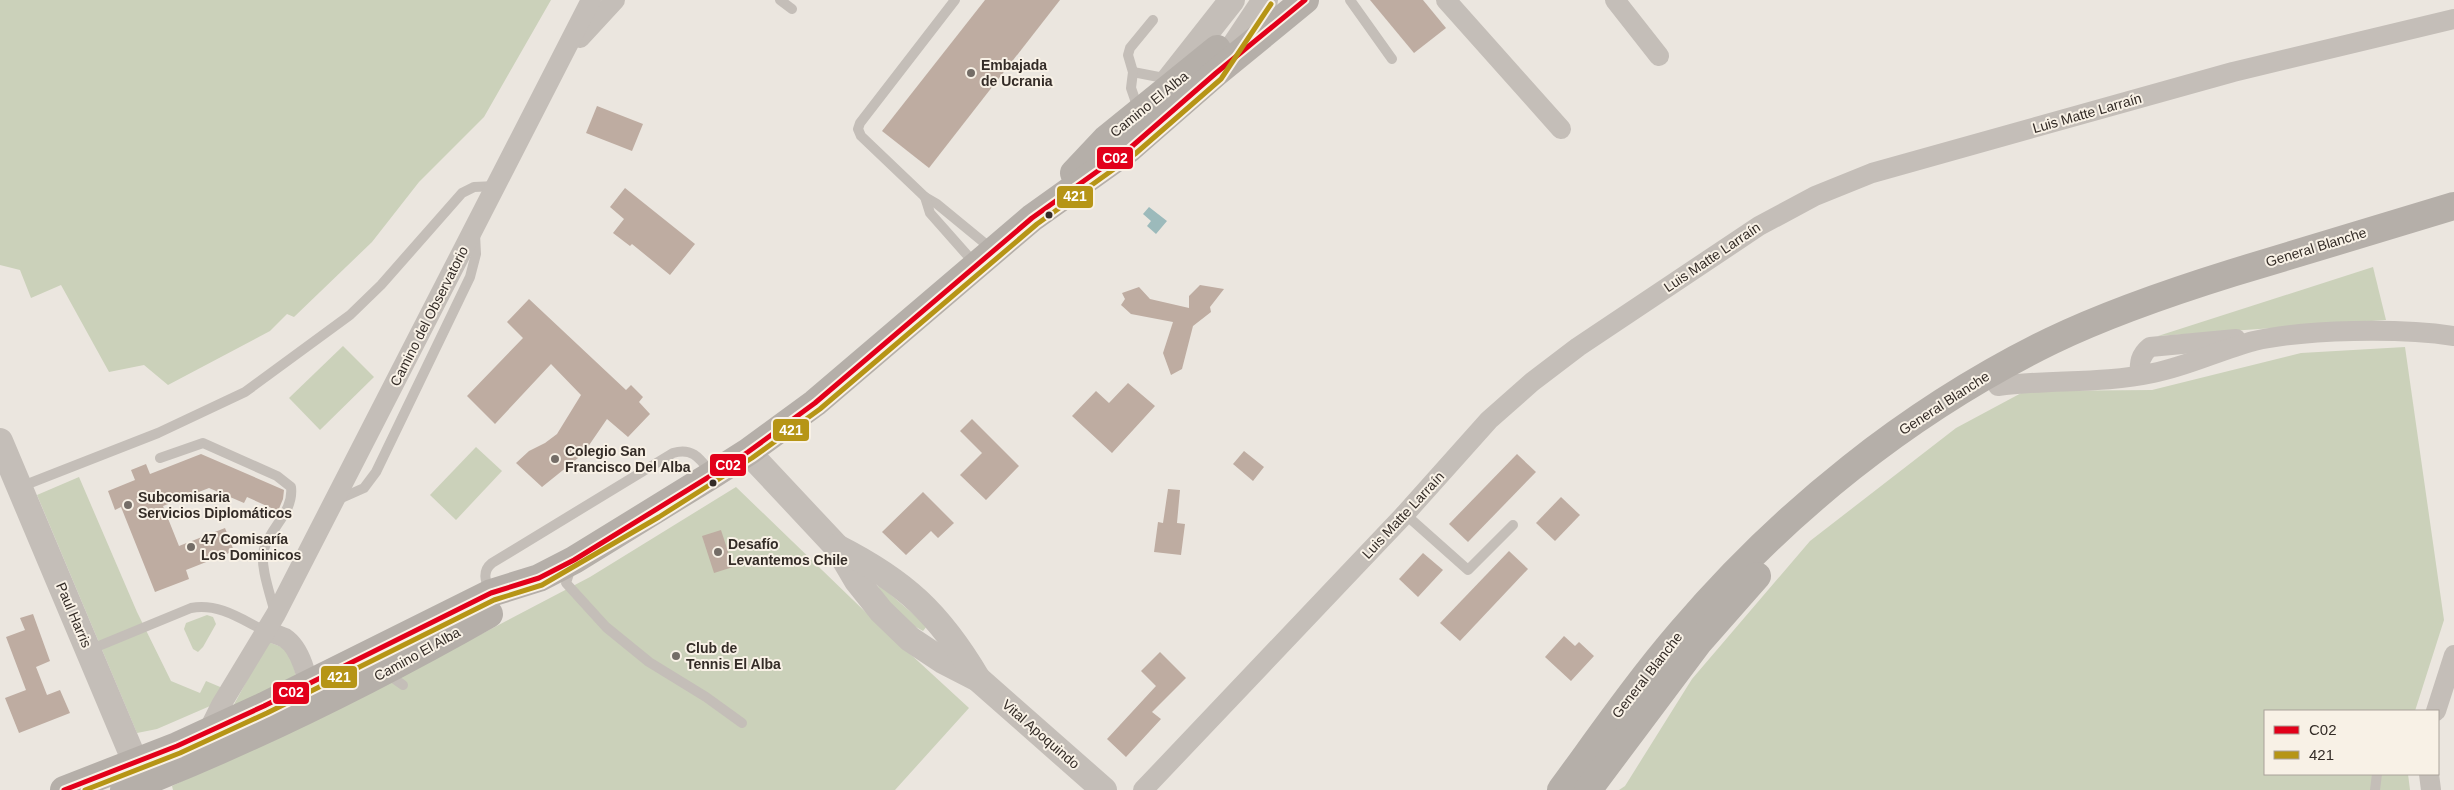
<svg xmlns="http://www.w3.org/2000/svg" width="2454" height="790" font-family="Arial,sans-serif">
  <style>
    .green { fill: #cbd1ba }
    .water { fill: #9cbabb }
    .building { fill: #beaca1 }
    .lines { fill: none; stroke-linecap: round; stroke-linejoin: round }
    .service { stroke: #c4beb8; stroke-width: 10 }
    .minor { stroke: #c4beb8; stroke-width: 20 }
    .tertiary { stroke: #c4beb8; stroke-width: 26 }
    .secondary { stroke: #b5afa9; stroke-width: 28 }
    .bus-1-casing { stroke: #f8f1e6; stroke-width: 9 }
    .bus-2-casing { stroke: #f8f1e6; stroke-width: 9 }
    .bus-1 { stroke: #e2001a; stroke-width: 5 }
    .bus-2 { stroke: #b69516; stroke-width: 5 }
    .poi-dot { fill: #746d67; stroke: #f8f1e6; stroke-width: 2 }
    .bus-dot { fill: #342c27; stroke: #f8f1e6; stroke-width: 2 }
    .labels { text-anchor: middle; stroke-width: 4; stroke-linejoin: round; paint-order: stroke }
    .poi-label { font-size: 14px; font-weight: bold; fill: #342c27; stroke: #f8f1e6; text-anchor: start }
    .street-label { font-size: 14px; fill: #342c27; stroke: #f8f1e6 }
    .line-badge { stroke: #f8f1e6; stroke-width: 2 }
    .badge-label { font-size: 14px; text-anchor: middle; font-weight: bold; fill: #fff }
  </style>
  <rect width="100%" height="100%" fill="#ebe6df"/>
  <g class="green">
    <polygon points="0,0 551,0 484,117 419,182 372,242 294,317 287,314 270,331 168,385 144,365 109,372 61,285 31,298 20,270 0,265"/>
    <polygon points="2373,267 2386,320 2158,336"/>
    <polygon points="343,346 374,377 320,430 289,398"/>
    <polygon points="2405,347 2444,620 2415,711 2265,711 2265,774 2408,774 2410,790 1619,790 1625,786 1692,679 1810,541 1956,428 2025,391 2152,390 2301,353"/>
    <polygon points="476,447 502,471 456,520 430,495"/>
    <polygon points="79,477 137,612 171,681 200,693 206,681 225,689 217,703 157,729 137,733 37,495"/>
    <polygon points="736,487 882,628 969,708 895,790 173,790 172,786 386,684 590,577"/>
    <polygon points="876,582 927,626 923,631 891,613"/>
    <polygon points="207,615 213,617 216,624 203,647 198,652 193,649 184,629 186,623"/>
    <polygon points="268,642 290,650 297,681 232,708"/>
  </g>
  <polygon class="water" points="1149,207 1167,221 1156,234 1147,226 1151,221 1143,214"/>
  <g class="building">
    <polygon points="985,0 1060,0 929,168 882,131"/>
    <polygon points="1370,0 1423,0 1446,28 1414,53"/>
    <polygon points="597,106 643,124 632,151 586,133"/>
    <polygon points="625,188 695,244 670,275 632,244 630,246 613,233 624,219 610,207"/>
    <polygon points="1200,285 1224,289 1210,307 1211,312 1193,326 1182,369 1171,375 1163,353 1173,322 1131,314 1121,305 1125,299 1122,293 1139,287 1150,299 1189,308 1189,296"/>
    <polygon points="529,299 626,390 631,385 643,397 639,402 650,414 628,437 607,419 583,454 542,487 516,463 529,451 545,443 557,434 581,395 551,364 495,424 467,396 523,338 507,322"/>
    <polygon points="1128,383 1155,406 1112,453 1072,416 1096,391 1109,403"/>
    <polygon points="972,419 1019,466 986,500 960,475 982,453 960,431"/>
    <polygon points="1244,451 1264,467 1253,481 1233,464"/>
    <polygon points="201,454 284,490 283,499 278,511 247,497 244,503 209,488 163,506 179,546 225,528 234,551 186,570 189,579 155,592 121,507 115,510 108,491 135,480 131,470 146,464 150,474"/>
    <polygon points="1517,454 1536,472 1468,542 1449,524"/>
    <polygon points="1168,489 1180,490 1177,523 1185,524 1181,555 1154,552 1158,522 1163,523"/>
    <polygon points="923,492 954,523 938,538 931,531 906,555 882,532"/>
    <polygon points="1561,497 1580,515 1555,541 1536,523"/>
    <polygon points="721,530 733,567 714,573 702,536"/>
    <polygon points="1509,551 1528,569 1460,641 1440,623"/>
    <polygon points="1423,553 1443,570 1418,597 1399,579"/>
    <polygon points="33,614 50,661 36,667 47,695 60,690 70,713 19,733 5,698 26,690 6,637 25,630 20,618"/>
    <polygon points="1564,636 1575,646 1579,642 1594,656 1571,681 1545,657"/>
    <polygon points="1160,652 1186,678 1152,712 1161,719 1126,757 1107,739 1156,686 1141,671"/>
  </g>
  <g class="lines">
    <g class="service">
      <polyline points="780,0 792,9"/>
      <polyline points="955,0 860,123 858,129 861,136 925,197 937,204 993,250"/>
      <polyline points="1350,0 1392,59"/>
      <polyline points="1133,72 1169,79"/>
      <polyline points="1139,111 1131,88 1133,72 1128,55 1130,48 1153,20"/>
      <polyline points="925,197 930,213 976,265"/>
      <path d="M160,458L203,443L277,476L291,487C294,512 271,526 264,549C259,564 271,597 275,613"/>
      <polyline points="20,487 158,433 245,392 350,315 381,285 462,193 474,187 496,186"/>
      <polyline points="337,500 364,488 376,472 470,277 476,254 475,234"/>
      <polyline points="1405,514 1468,570 1513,525"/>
      <polyline points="571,567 566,583 606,627 649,662 706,697 742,723"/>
      <path d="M490,591C485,581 482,571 492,563L673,453C693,447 700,459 712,474"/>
      <path d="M89,650L191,608C219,603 241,619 265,631"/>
      <polyline points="386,673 403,685"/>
      <polyline points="2375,790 2377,774"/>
    </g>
    <g class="minor">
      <polyline points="1446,0 1561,129"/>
      <polyline points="1615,0 1659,56"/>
      <polyline points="580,38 615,0"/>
      <path d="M2140,375C2139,363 2140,355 2150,347L2236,339"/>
      <path d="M1998,386C2050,379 2102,384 2153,373C2188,366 2220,350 2254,341C2307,329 2400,328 2454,336"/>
      <path d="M265,631C272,633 279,635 285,638C300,648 310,679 307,696"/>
      <polyline points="2436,711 2454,655"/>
      <polyline points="207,733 221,705 276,614 591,0"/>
      <polyline points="2429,774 2431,790"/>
      <polyline points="1143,790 1405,514 1489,420 1532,382 1578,347 1759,226 1815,196 1872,173 2233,72 2454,19"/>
    </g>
    <g class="tertiary">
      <polyline points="1221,66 1265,0"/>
      <polyline points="1169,80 1232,0"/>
      <polyline points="0,441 144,783"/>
      <polyline points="748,452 837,547 857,581 881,611 910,639 943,661 978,679 1104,790"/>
      <path d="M837,547C904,581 939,613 978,679"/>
    </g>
    <g class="secondary">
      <polyline points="1074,173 1106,139 1217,49"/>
      <polyline points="64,790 177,746 264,706 491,593 539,578 574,560 712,475 748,452 815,403 1032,218 1130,148 1216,73 1305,0"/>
      <path d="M124,790C250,741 371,681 489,614"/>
      <path d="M1561,790C1600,737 1638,682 1681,632C1783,512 1910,410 2051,341C2109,313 2171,292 2232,273C2306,250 2380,228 2454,206"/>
      <polyline points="1588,790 1698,643 1757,576"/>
    </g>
    <defs>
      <polyline id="bus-1" points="64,790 177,746 264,706 491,593 539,578 574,560 712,475 748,452 815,403 1032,218 1130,148 1216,73 1305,0"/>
      <polyline id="bus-2" points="85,790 180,753 267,713 494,600 542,585 659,517 752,458 820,409 1037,224 1135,154 1221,79 1271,4"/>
    </defs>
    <use href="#bus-1" class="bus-1-casing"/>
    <use href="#bus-2" class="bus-2-casing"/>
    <use href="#bus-1" class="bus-1"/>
    <use href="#bus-2" class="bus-2"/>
  </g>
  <g class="poi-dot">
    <circle cx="971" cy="73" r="5"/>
    <circle cx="555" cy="459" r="5"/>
    <circle cx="128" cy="505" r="5"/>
    <circle cx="191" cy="547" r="5"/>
    <circle cx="718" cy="552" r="5"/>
    <circle cx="676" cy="656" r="5"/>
  </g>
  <g class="bus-dot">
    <circle cx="1049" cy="215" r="4.5"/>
    <circle cx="713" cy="483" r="4.5"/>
  </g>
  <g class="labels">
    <g class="poi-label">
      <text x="981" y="70">Embajada<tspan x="981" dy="16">de Ucrania</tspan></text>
      <text x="565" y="456">Colegio San<tspan x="565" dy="16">Francisco Del Alba</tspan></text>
      <text x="138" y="502">Subcomisaria<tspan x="138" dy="16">Servicios Diplomáticos</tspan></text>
      <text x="201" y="544">47 Comisaría<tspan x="201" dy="16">Los Dominicos</tspan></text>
      <text x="728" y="549">Desafío<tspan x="728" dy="16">Levantemos Chile</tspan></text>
      <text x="686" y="653">Club de<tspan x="686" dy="16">Tennis El Alba</tspan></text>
    </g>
    <g class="street-label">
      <text transform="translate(1149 104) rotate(-39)" y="5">Camino El Alba</text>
      <text transform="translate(2087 113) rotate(-16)" y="5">Luis Matte Larraín</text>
      <text transform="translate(2316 247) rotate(-17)" y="5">General Blanche</text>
      <text transform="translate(1712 257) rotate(-34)" y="5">Luis Matte Larraín</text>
      <text transform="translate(429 316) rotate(-63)" y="5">Camino del Observatorio</text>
      <text transform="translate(1944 403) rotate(-33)" y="5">General Blanche</text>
      <text transform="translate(1403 515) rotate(-47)" y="5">Luis Matte Larraín</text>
      <text transform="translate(74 615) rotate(67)" y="5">Paul Harris</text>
      <text transform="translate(417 654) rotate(-29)" y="5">Camino El Alba</text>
      <text transform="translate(1647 675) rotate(-52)" y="5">General Blanche</text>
      <text transform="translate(1041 734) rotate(41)" y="5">Vital Apoquindo</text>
    </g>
  </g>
  <g class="line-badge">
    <rect x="1096" y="146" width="38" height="24" rx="5" fill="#e2001a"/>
    <rect x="1056" y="185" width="38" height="24" rx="5" fill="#b69516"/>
    <rect x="772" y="418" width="38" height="24" rx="5" fill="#b69516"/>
    <rect x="709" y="453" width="38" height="24" rx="5" fill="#e2001a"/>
    <rect x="320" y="665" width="38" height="24" rx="5" fill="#b69516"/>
    <rect x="272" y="681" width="38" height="24" rx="5" fill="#e2001a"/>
  </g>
  <g class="badge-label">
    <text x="1115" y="163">C02</text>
    <text x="1075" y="201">421</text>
    <text x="791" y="435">421</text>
    <text x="728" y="470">C02</text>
    <text x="339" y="682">421</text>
    <text x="291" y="697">C02</text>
  </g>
  <rect x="2264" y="710" width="175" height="65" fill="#f8f1e6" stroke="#aaa29a"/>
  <rect x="2274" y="726" width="25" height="8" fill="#e2001a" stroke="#aaa29a"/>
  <text x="2309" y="735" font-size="15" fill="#342c27">C02</text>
  <rect x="2274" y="751" width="25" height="8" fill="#b69516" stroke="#aaa29a"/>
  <text x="2309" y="760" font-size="15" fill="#342c27">421</text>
</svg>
